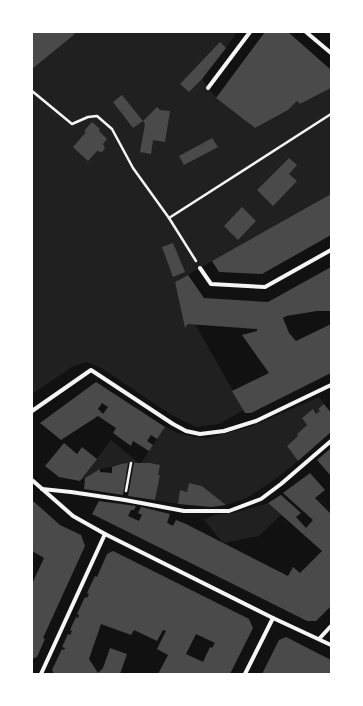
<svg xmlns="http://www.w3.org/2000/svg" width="363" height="706" font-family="Manrope,sans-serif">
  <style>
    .green { fill: #202020 }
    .building { fill: #4a4a4a; fill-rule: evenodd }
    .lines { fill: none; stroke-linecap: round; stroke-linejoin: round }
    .path { stroke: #f5f5f5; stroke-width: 2.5 }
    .minor { stroke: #f5f5f5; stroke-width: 4 }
  </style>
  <rect width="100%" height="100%" fill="#111"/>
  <g class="green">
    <polygon points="72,32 237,32 226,48 220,43 180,84 189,92 202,79 216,98 255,128 288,110 297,101 300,104 331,88 331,194 175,282 185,328 188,324 195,324 244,410 219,424 196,427 170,414 101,368 86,362 72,367 32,394 32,69 75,34"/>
    <polygon points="319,397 324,404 318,409 320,411 316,414 313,409 302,418 307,425 297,434 298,436 287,446 298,461 277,478 247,498 226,505 202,486 189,483 187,492 181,491 178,504 155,500 160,475 158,475 159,465 149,463 141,463 165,427 177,433 195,437 208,438 252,426"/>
    <polygon points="111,440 139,463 121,464 112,467 100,469 80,481"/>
    <polygon points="268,503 281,515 259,536 223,543 204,520 214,515 233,513"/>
  </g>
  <g class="building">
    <polygon points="32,32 72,32 75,34 32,69"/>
    <polygon points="265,32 288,32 331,70 331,88 300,104 297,101 288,110 255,128 216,98"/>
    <polygon points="220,42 226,48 202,79 189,92 180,84"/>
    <polygon points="122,95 143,121 157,107 160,110 170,111 165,142 153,140 151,154 140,152 145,124 143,121 133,128 113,102"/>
    <polygon points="92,122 100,129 99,131 107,139 103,144 105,148 102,152 97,151 88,161 73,147 86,132 84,131"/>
    <polygon points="212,138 218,147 184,165 179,156"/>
    <polygon points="289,158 297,165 289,174 297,181 273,206 257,190"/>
    <polygon points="331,194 331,235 262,274 219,272 212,261"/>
    <polygon points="242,207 256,221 238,240 224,226"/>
    <polygon points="173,243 185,272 173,277 162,247"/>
    <polygon points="331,267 331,311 317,311 286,316 283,318 289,333 296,341 331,324 331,373 251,413 245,413 232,391 269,373 242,335 257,331 257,329 188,324 185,328 175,282 188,275 204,298 268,302"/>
    <path d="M96,382L165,427L157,439L151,435L147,441L153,445L149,451L133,441L131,446L113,433L116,428L98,416L61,440L40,423ZM102,403L108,407L103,414L98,409Z"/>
    <polygon points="324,404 331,413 331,432 298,461 287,446 298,436 297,434 307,425 302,418 313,409 316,414 320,411 318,409"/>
    <polygon points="64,443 77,454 82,447 97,459 80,481 59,477 45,466"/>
    <polygon points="331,448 331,476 317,460"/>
    <polygon points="128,463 123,495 84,489 85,478 100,469 100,472 112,473 112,467 121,464"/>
    <polygon points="134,463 150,463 160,465 158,475 160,475 155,500 128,496"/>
    <polygon points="310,473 325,490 315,498 331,514 331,606 316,621 307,621 92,514 99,501 136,506 134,510 131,510 128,516 139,521 142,515 138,513 141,507 170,514 167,523 173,526 176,520 186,524 288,576 293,567 300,573 322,551 268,503 281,495 301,513 296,517 306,528 313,520 283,493"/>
    <polygon points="189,483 202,486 226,505 211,507 178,504 180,490 187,492"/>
    <polygon points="32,500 60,525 81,535 85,546 43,638 45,639 37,657 32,659 32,584 44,558 32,551"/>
    <path d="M113,551L249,619L253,628L230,674H158L168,655L157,649L166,631L163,630L157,641L134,630L131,635L101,624L89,659L98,673L103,668L110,648L127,654L120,674H54L52,670L62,649L64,650L65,648L62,647L68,634L70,635L72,631L70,630L76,617L78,618L79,615L77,614L85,597L87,598L89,594L87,593L95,576L97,577L107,554ZM196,634L215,643L212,648L210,647L203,662L186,654Z"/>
    <polygon points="286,637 331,660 331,674 262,674 279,640"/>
  </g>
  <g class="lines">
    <g class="path">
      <polyline points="32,91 72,124 88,117 97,116 112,129 133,168 169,218"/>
      <polyline points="196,261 169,218 331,114"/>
      <polyline points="126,491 131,463"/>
    </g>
    <g class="minor">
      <polyline points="306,32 331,53"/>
      <polyline points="208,88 250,32"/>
      <polyline points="200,268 211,284 265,287 331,250"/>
      <polyline points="32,411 91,370 173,424 186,431 200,434 224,431 256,421 331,385"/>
      <polyline points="32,480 73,516 105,534 273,618 331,645"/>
      <polyline points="42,489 71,492 125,500 184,511 229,511 261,499 281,484 331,441"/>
      <polyline points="319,639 331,626"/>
      <polyline points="41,674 105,534"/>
      <polyline points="245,674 273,618"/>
    </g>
  </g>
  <rect width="363" height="706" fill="none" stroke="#ffffff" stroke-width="66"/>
</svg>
